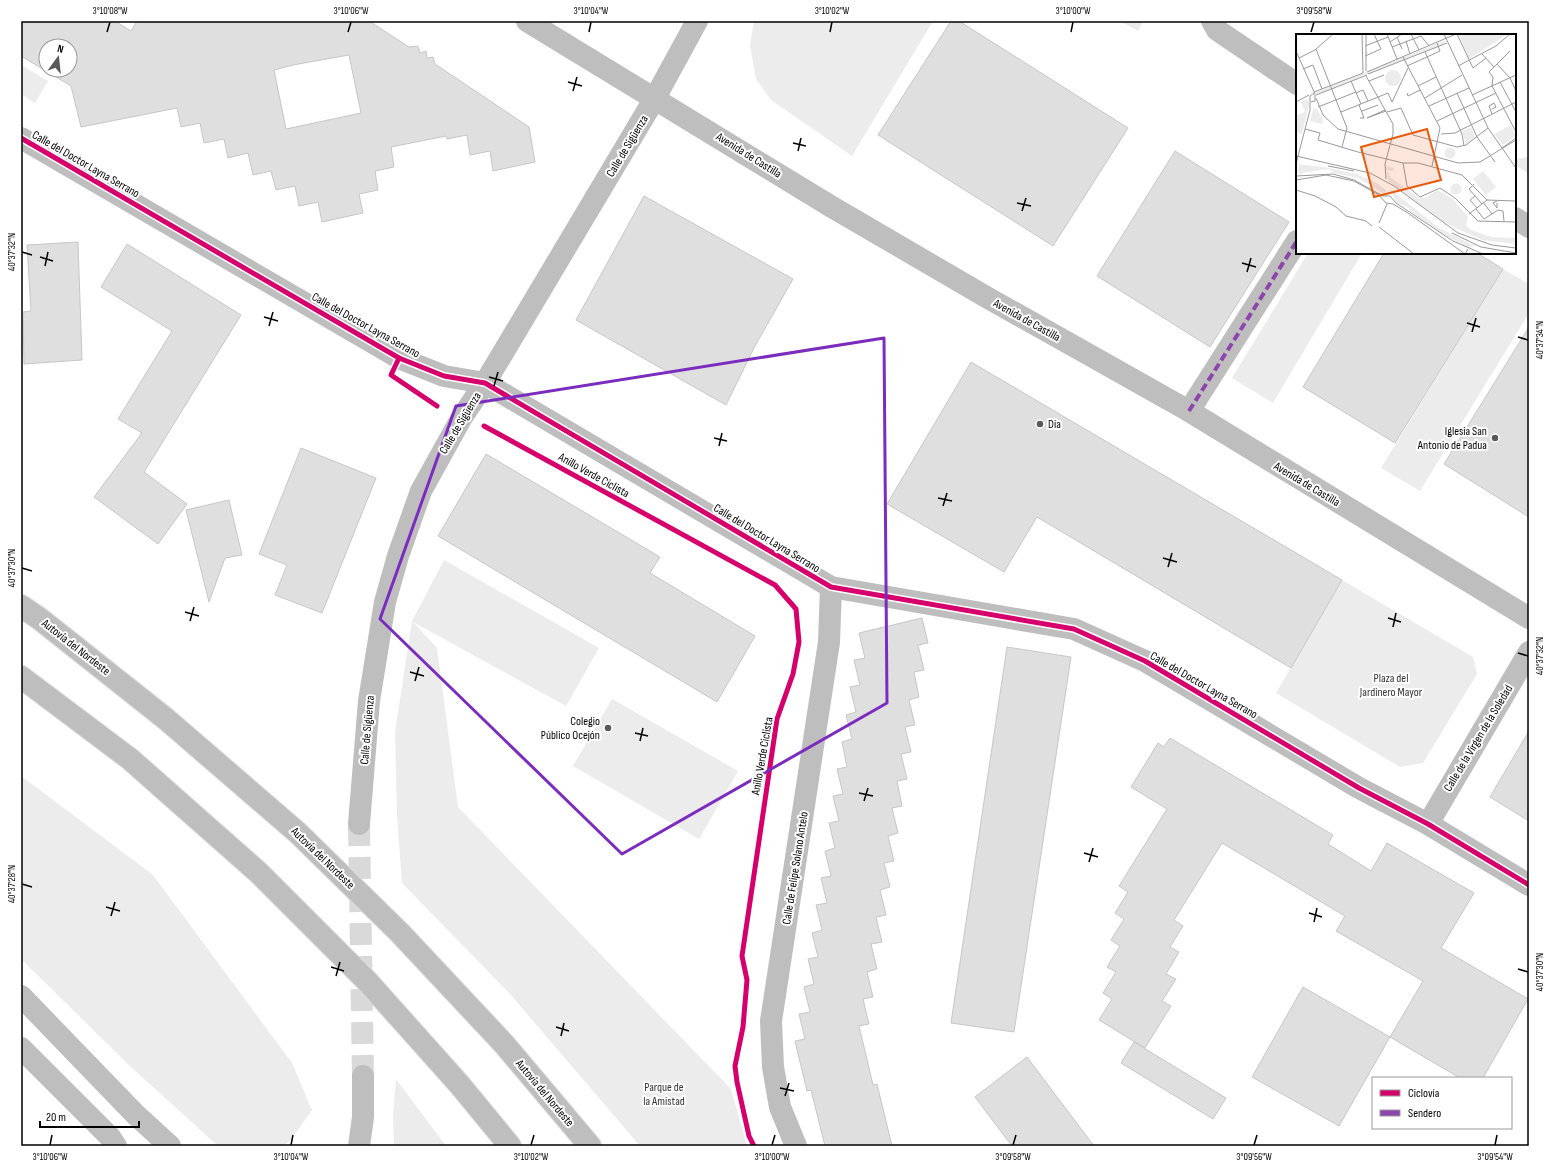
<svg xmlns="http://www.w3.org/2000/svg" width="1550" height="1167" font-family="'Sofia Sans Condensed',sans-serif">
  <style>
    .green { fill: #ececec }
    .building { fill: #dfdfdf; stroke: #c7c7c7; fill-rule: evenodd }
    .lines { fill: none; stroke-linecap: round; stroke-linejoin: round }
    .minor-tunnel { stroke: #d9d9d9; stroke-width: 22; stroke-dasharray: 22 11; stroke-linecap: butt }
    .highway-casing { stroke: #dbdbdb; stroke-width: 24 }
    .minor { stroke: #bebebe; stroke-width: 22 }
    .highway { stroke: #bebebe; stroke-width: 22 }
    .quiet { stroke: #8e44ad; stroke-width: 4; stroke-dasharray: 8 4; stroke-linecap: butt }
    .cycleway-casing { stroke: #fff; stroke-width: 8 }
    .cycleway { stroke: #d6006c; stroke-width: 5 }
    .marked { fill: none; stroke: #7b2cbf; stroke-width: 3; stroke-linejoin: round }
    .ticks { fill: none; stroke: #000; stroke-width: 1.5 }
    .poi-dot { fill: #595959; stroke: #fff; stroke-width: 1.5 }
    .labels { text-anchor: middle; stroke-width: 4; stroke-linejoin: round; paint-order: stroke }
    .street-label { font-size: 12px; fill: #000; stroke: #fff }
    .poi-label { font-size: 12px; fill: #000; stroke: #fff; text-anchor: end }
    .park-label { font-size: 12px; fill: #333; stroke: #fff }
    .inset-road { fill: none; stroke: #999; stroke-width: 1 }
    .view { fill: #e8590c; fill-opacity: 0.15; stroke: #e8590c; stroke-width: 2 }
    .inset-edge { fill: none; stroke: #000; stroke-width: 2 }
    .neatline { fill: none; stroke: #000; stroke-width: 1.5 }
    .ticks-label { font-size: 10px; text-anchor: middle; fill: #000 }
  </style>
  <rect width="100%" height="100%" fill="#fff"/>
  <g class="green">
    <polygon points="754,21 933,21 852,156 771,100 756,79 750,46"/>
    <polygon points="1120,21 1143,21 1138,31"/>
    <polygon points="21,65 48,81 35,103 21,94"/>
    <polygon points="1529,157 1529,174 1515,165 1515,159"/>
    <polygon points="1308,253 1362,253 1273,403 1232,378"/>
    <polygon points="1503,269 1529,284 1529,313 1420,491 1381,468"/>
    <polygon points="444,560 599,648 566,706 413,622 437,648 458,807 731,1089 747,1146 640,1146 510,994 402,883 397,816 395,732 412,621"/>
    <polygon points="1342,580 1473,657 1477,674 1423,763 1400,767 1276,693"/>
    <polygon points="612,699 738,771 699,839 573,766"/>
    <polygon points="21,776 153,875 292,1063 312,1110 290,1141 282,1146 218,1146 132,1068 21,959"/>
    <polygon points="396,1079 446,1146 394,1146 393,1114"/>
  </g>
  <g class="building">
    <path d="M21,21H115L131,31L137,21H369L409,47L418,46L420,53L426,51L427,58L433,57L435,64L529,127L535,162L493,171L490,151L470,155L467,135L447,139L446,136L391,147L394,167L375,171L378,190L359,194L363,213L322,222L318,202L299,206L295,186L276,190L271,171L253,175L248,153L228,158L224,139L204,143L200,123L181,127L177,108L81,127L71,86L21,56ZM46,46H70V70H46ZM349,55L361,113L286,129L274,70L293,65Z"/>
    <polygon points="951,21 959,21 1128,128 1053,246 878,135"/>
    <polygon points="1175,151 1289,222 1210,347 1097,276"/>
    <polygon points="644,196 793,279 755,346 726,405 576,320"/>
    <polygon points="78,242 82,360 24,364 23,312 31,311 27,245"/>
    <polygon points="127,244 241,315 144,472 187,504 158,544 94,497 142,433 118,419 172,331 101,287"/>
    <polygon points="1384,253 1477,253 1503,269 1395,443 1303,387"/>
    <polygon points="1529,327 1529,517 1444,464"/>
    <polygon points="971,362 1342,580 1291,668 1037,517 1004,572 887,504"/>
    <polygon points="301,448 376,478 322,613 275,595 287,565 259,554"/>
    <polygon points="486,454 660,557 650,573 755,636 717,702 438,536"/>
    <polygon points="229,500 242,555 225,558 209,602 186,510"/>
    <polygon points="922,618 928,643 918,645 924,670 914,672 919,697 909,700 915,725 905,727 911,752 901,754 907,779 897,781 902,806 892,808 898,833 888,836 894,861 884,863 890,887 880,890 886,915 876,917 882,942 871,944 877,969 867,972 873,997 863,999 869,1024 859,1026 873,1085 877,1084 892,1146 825,1146 811,1090 807,1091 795,1041 805,1039 799,1014 810,1012 804,987 814,984 808,959 818,957 812,933 822,930 816,905 827,903 821,878 831,876 825,851 835,848 829,823 839,821 833,796 843,794 837,769 847,767 842,742 852,739 846,715 856,712 850,687 860,685 854,660 865,658 859,633"/>
    <polygon points="1007,647 1071,657 1014,1032 951,1023"/>
    <polygon points="1529,731 1529,821 1490,797"/>
    <polygon points="1170,738 1333,835 1328,844 1371,871 1387,843 1474,893 1441,948 1528,999 1483,1078 1460,1078 1390,1037 1339,1126 1252,1077 1303,987 1390,1037 1423,981 1336,931 1345,916 1222,843 1174,920 1183,926 1170,947 1179,952 1166,974 1176,979 1162,1001 1171,1006 1145,1048 1099,1020 1112,999 1103,993 1116,972 1107,967 1120,946 1111,940 1124,919 1115,913 1128,892 1119,886 1167,809 1131,787 1158,743 1164,747"/>
    <polygon points="1134,1042 1226,1098 1213,1119 1121,1063"/>
    <polygon points="1027,1057 1042,1077 1094,1146 1012,1146 975,1097"/>
  </g>
  <g class="lines">
    <polyline class="minor-tunnel" points="359,824 363,1076"/>
    <defs>
      <g id="highway">
        <polyline points="21,606 40,619 166,719 298,833 400,933 504,1044 590,1146"/>
        <polyline points="21,677 130,759 259,873 366,980 459,1084 510,1146"/>
      </g>
    </defs>
    <use href="#highway" class="highway-casing"/>
    <g class="minor">
      <polyline points="527,21 832,207 988,298 1189,411 1529,618"/>
      <polyline points="1212,21 1217,30 1297,84"/>
      <polyline points="21,138 399,358 444,376 485,383 831,587 1074,629 1145,661 1359,788 1428,824 1529,885"/>
      <polyline points="1515,218 1529,227"/>
      <polyline points="1189,411 1297,241"/>
      <polyline points="359,824 369,701 385,602 398,556 421,491 462,417 485,383 655,98 697,21"/>
      <polyline points="1428,824 1529,652"/>
      <polyline points="21,996 136,1115 170,1146"/>
      <polyline points="21,1048 110,1137 116,1146"/>
      <polyline points="359,1146 363,1117 363,1076"/>
      <polyline points="796,1146 780,1107 773,1067 771,1021 829,642 831,587"/>
    </g>
    <use href="#highway" class="highway"/>
    <polyline class="quiet" points="1189,411 1297,241"/>
    <defs>
      <g id="cycleway">
        <polyline points="21,138 399,358 444,376 485,383 831,587 1074,629 1145,661 1359,788 1428,824 1529,885"/>
        <polyline points="399,358 391,375 437,406"/>
        <polyline points="484,426 775,585 796,609 799,642 793,674 777,719 742,956 747,980 743,1027 735,1066 737,1082 749,1136 754,1146"/>
      </g>
    </defs>
    <use href="#cycleway" class="cycleway-casing"/>
    <use href="#cycleway" class="cycleway"/>
  </g>
  <path class="marked" d="M884,338L887,703L622,854L380,619L456,406Z"/>
  <path class="ticks" d="M107,32L110,22M348,32L351,22M589,32L591,22M830,32L832,22M1071,32L1073,22M1311,32L1314,22M568,82L582,86M573,91L577,77M793,143L806,146M798,151L801,138M1017,203L1031,206M1022,211L1026,198M22,252L32,255M40,257L53,261M1242,263L1256,267M45,266L48,252M1247,272L1251,258M264,317L278,321M1467,323L1480,327M269,326L273,312M1472,332L1476,318M1518,337L1528,340M489,377L503,381M494,386L498,372M714,438L727,441M719,446L722,433M938,498L952,501M943,506L947,493M1163,558L1177,562M1168,567L1172,553M22,568L32,571M185,612L199,616M1388,618L1401,622M190,621L194,607M1393,627L1396,613M1518,653L1528,656M410,672L424,676M415,681L419,667M635,733L648,736M640,741L643,728M859,793L873,796M864,801L868,788M1084,853L1098,857M1089,862L1093,848M22,884L32,887M106,907L120,911M1309,913L1322,917M111,916L115,902M1314,922L1317,908M331,967L344,971M1518,969L1528,972M336,976L340,962M556,1027L569,1031M561,1036L564,1023M780,1088L794,1091M785,1096L789,1083M50,1145L52,1135M291,1145L293,1135M531,1145L534,1135M772,1145L775,1135M1013,1145L1016,1135M1254,1145L1257,1135M1495,1145L1497,1135"/>
  <g class="poi-dot">
    <circle cx="1040" cy="424" r="4"/>
    <circle cx="1495" cy="438" r="4"/>
    <circle cx="608" cy="728" r="4"/>
  </g>
  <g class="labels">
    <g class="street-label">
      <text transform="translate(627 146) rotate(-59)" y="4">Calle de Sigüenza</text>
      <text transform="translate(749 155) rotate(32)" y="4">Avenida de Castilla</text>
      <text transform="translate(86 164) rotate(30)" y="4">Calle del Doctor Layna Serrano</text>
      <text transform="translate(1027 320) rotate(29)" y="4">Avenida de Castilla</text>
      <text transform="translate(366 325) rotate(29)" y="4">Calle del Doctor Layna Serrano</text>
      <text transform="translate(460 423) rotate(-59)" y="4">Calle de Sigüenza</text>
      <text transform="translate(594 475) rotate(29)" y="4">Anillo Verde Ciclista</text>
      <text transform="translate(1307 484) rotate(31)" y="4">Avenida de Castilla</text>
      <text transform="translate(767 538) rotate(31)" y="4">Calle del Doctor Layna Serrano</text>
      <text transform="translate(76 647) rotate(38)" y="4">Autovía del Nordeste</text>
      <text transform="translate(1204 685) rotate(30)" y="4">Calle del Doctor Layna Serrano</text>
      <text transform="translate(367 730) rotate(-85)" y="4">Calle de Sigüenza</text>
      <text transform="translate(1478 738) rotate(-59)" y="4">Calle de la Virgen de la Soledad</text>
      <text transform="translate(762 756) rotate(-80)" y="4">Anillo Verde Ciclista</text>
      <text transform="translate(323 858) rotate(44)" y="4">Autovía del Nordeste</text>
      <text transform="translate(795 868) rotate(-81)" y="4">Calle de Felipe Solano Antelo</text>
      <text transform="translate(545 1093) rotate(50)" y="4">Autovía del Nordeste</text>
    </g>
    <g class="poi-label">
      <text x="1048" y="428" text-anchor="start">Dia</text>
      <text x="1487" y="435">Iglesia San<tspan x="1487" dy="14">Antonio de Padua</tspan></text>
      <text x="600" y="725">Colegio<tspan x="600" dy="14">Público Ocejón</tspan></text>
    </g>
    <g class="park-label">
      <text x="1391" y="682">Plaza del<tspan x="1391" dy="14">Jardinero Mayor</tspan></text>
      <text x="664" y="1091">Parque de<tspan x="664" dy="14">la Amistad</tspan></text>
    </g>
  </g>
  <g transform="translate(1296 34)">
    <rect width="220" height="220" fill="#fff"/>
    <path d="M212,0L173,25L163,1V0ZM148,7L149,9L21,60L20,58ZM89 44a8 8 0 1 1 16 0a8 8 0 1 1-16 0ZM12,65L13,71L6,100L0,98V79L1,81L9,78L5,68ZM20,74L27,85L26,90L14,87L17,75ZM215,91L220,102L207,111L198,100ZM175,93L179,103L170,110L166,97ZM148.5 119a5.5 5.5 0 1 1 11 0a5.5 5.5 0 1 1-11 0ZM3,130L33,134L60,140L81,149L91,157L88,160L62,144L38,139L33,135L6,139L5,142L2,137ZM90,132L98,134L97,137L91,136L94,143L123,164H130L141,156L156,164L172,183L170,191L175,196L195,203L220,204V210L186,206L149,189L92,147ZM187,137L200,153L190,161L177,145ZM154.5 155a5.5 5.5 0 1 1 11 0a5.5 5.5 0 1 1-11 0ZM94,155L143,194L179,212L171,213L144,198L114,177L113,174L100,168Z" fill="#ececec"/>
    <path class="inset-road" d="M66,0L67,39M91,0L101,25M115,0L123,16M148,0L192,94L220,134M161,0L177,34L190,24M101,3L106,15M110,7L114,20M94,8L106,0M69,12L92,3M96,13L125,2L133,12M20,15L51,94L46,113M0,17L19,60V67L15,68M129,18L166,100L168,112M186,20L198,33M69,22L85,15L78,0M107,23L144,94L136,132M3,24L19,16L37,0M201,30L214,44L220,57M111,32L144,17L141,9M162,32L200,12L214,0M7,35L17,31L26,55M70,37V0M71,38L160,0M72,40L151,9M70,42L97,90V100L89,130L90,145M55,47L65,70M73,47L88,41M204,48L220,78M122,52L140,43M196,52L220,98M196,52L197,43L193,38L214,17M18,58L67,39M60,59L67,56L72,67M92,59L96,68L112,34M111,59L112,62L124,56M161,59L181,103L199,128M20,61L71,41M176,61L220,41M20,64L27,81L42,95L162,129L184,128L220,106M129,64L166,41M0,68L13,61M63,71L68,84H64M133,72L173,54M22,73L60,58M196,75L200,73L198,69L193,72L196,80M89,76L71,84L90,77M66,77L82,71M45,78L92,59M91,78L105,74L117,101L161,113L170,111L192,94M141,87L200,59M9,95L24,99L22,106L62,118L107,129H122L166,141L191,166L220,167M145,100L159,99L220,68M206,114L220,104M0,122L74,139L98,152L162,199L196,211L220,214M107,129L111,152L124,163L144,154L159,164L182,187L220,188M0,130L14,76V62L18,59M32,132L58,137M1,142L37,140L58,146L87,162H94L100,169L157,207L187,220M0,146L30,141L58,147L83,161L90,169L97,170L112,179L169,220L172,215M178,150L173,155L186,170M0,156L19,162L40,173L50,182L70,187L76,192M179,162L174,166L181,174M187,168L196,180M201,169V174L197,169L201,167M180,175L188,185L202,176L207,177L208,187M173,180L191,166M83,189L91,170M83,193L118,220M156,199L185,213L220,219"/>
    <path class="view" d="M131,95L145,146L78,163L65,113Z"/>
    <rect width="220" height="220" class="inset-edge"/>
  </g>
  <rect width="1550" height="1167" fill="none" stroke="#ffffff" stroke-width="44"/>
  <rect x="1372" y="1077" width="140" height="52" fill="#ffffff" stroke="#999999"/>
  <rect x="1380" y="1090" width="20" height="6" fill="#d6006c" stroke="#999999"/>
  <text x="1408" y="1097" font-size="12" fill="#000000">Ciclovía</text>
  <rect x="1380" y="1110" width="20" height="6" fill="#8e44ad" stroke="#999999"/>
  <text x="1408" y="1117" font-size="12" fill="#000000">Sendero</text>
  <g transform="translate(58 58) rotate(15)"><circle r="19" fill="#ffffff" stroke="#999999"/>
  <path d="M0-3L7 15L0 10L-7 15Z" fill="#595959"/>
  <text y="-6" font-size="11" font-weight="bold" text-anchor="middle" fill="#000000">N</text>
  </g>
  <path d="M40 1121v6h99v-6" fill="none" stroke="#000000" stroke-width="2"/>
  <text x="46" y="1121" font-size="12" fill="#000000" stroke="#ffffff" stroke-width="3" paint-order="stroke">20 m</text>
  <rect x="22" y="22" width="1506" height="1123" class="neatline"/>
  <g class="ticks-label">
    <text x="110" y="14">3°10'08"W</text>
    <text x="351" y="14">3°10'06"W</text>
    <text x="591" y="14">3°10'04"W</text>
    <text x="832" y="14">3°10'02"W</text>
    <text x="1073" y="14">3°10'00"W</text>
    <text x="1314" y="14">3°09'58"W</text>
    <text transform="translate(11 252) rotate(-90)" y="4">40°37'32"N</text>
    <text transform="translate(1539 340) rotate(-90)" y="4">40°37'34"N</text>
    <text transform="translate(11 568) rotate(-90)" y="4">40°37'30"N</text>
    <text transform="translate(1539 656) rotate(-90)" y="4">40°37'32"N</text>
    <text transform="translate(11 884) rotate(-90)" y="4">40°37'28"N</text>
    <text transform="translate(1539 972) rotate(-90)" y="4">40°37'30"N</text>
    <text x="50" y="1160">3°10'06"W</text>
    <text x="291" y="1160">3°10'04"W</text>
    <text x="531" y="1160">3°10'02"W</text>
    <text x="772" y="1160">3°10'00"W</text>
    <text x="1013" y="1160">3°09'58"W</text>
    <text x="1254" y="1160">3°09'56"W</text>
    <text x="1495" y="1160">3°09'54"W</text>
  </g>
</svg>
